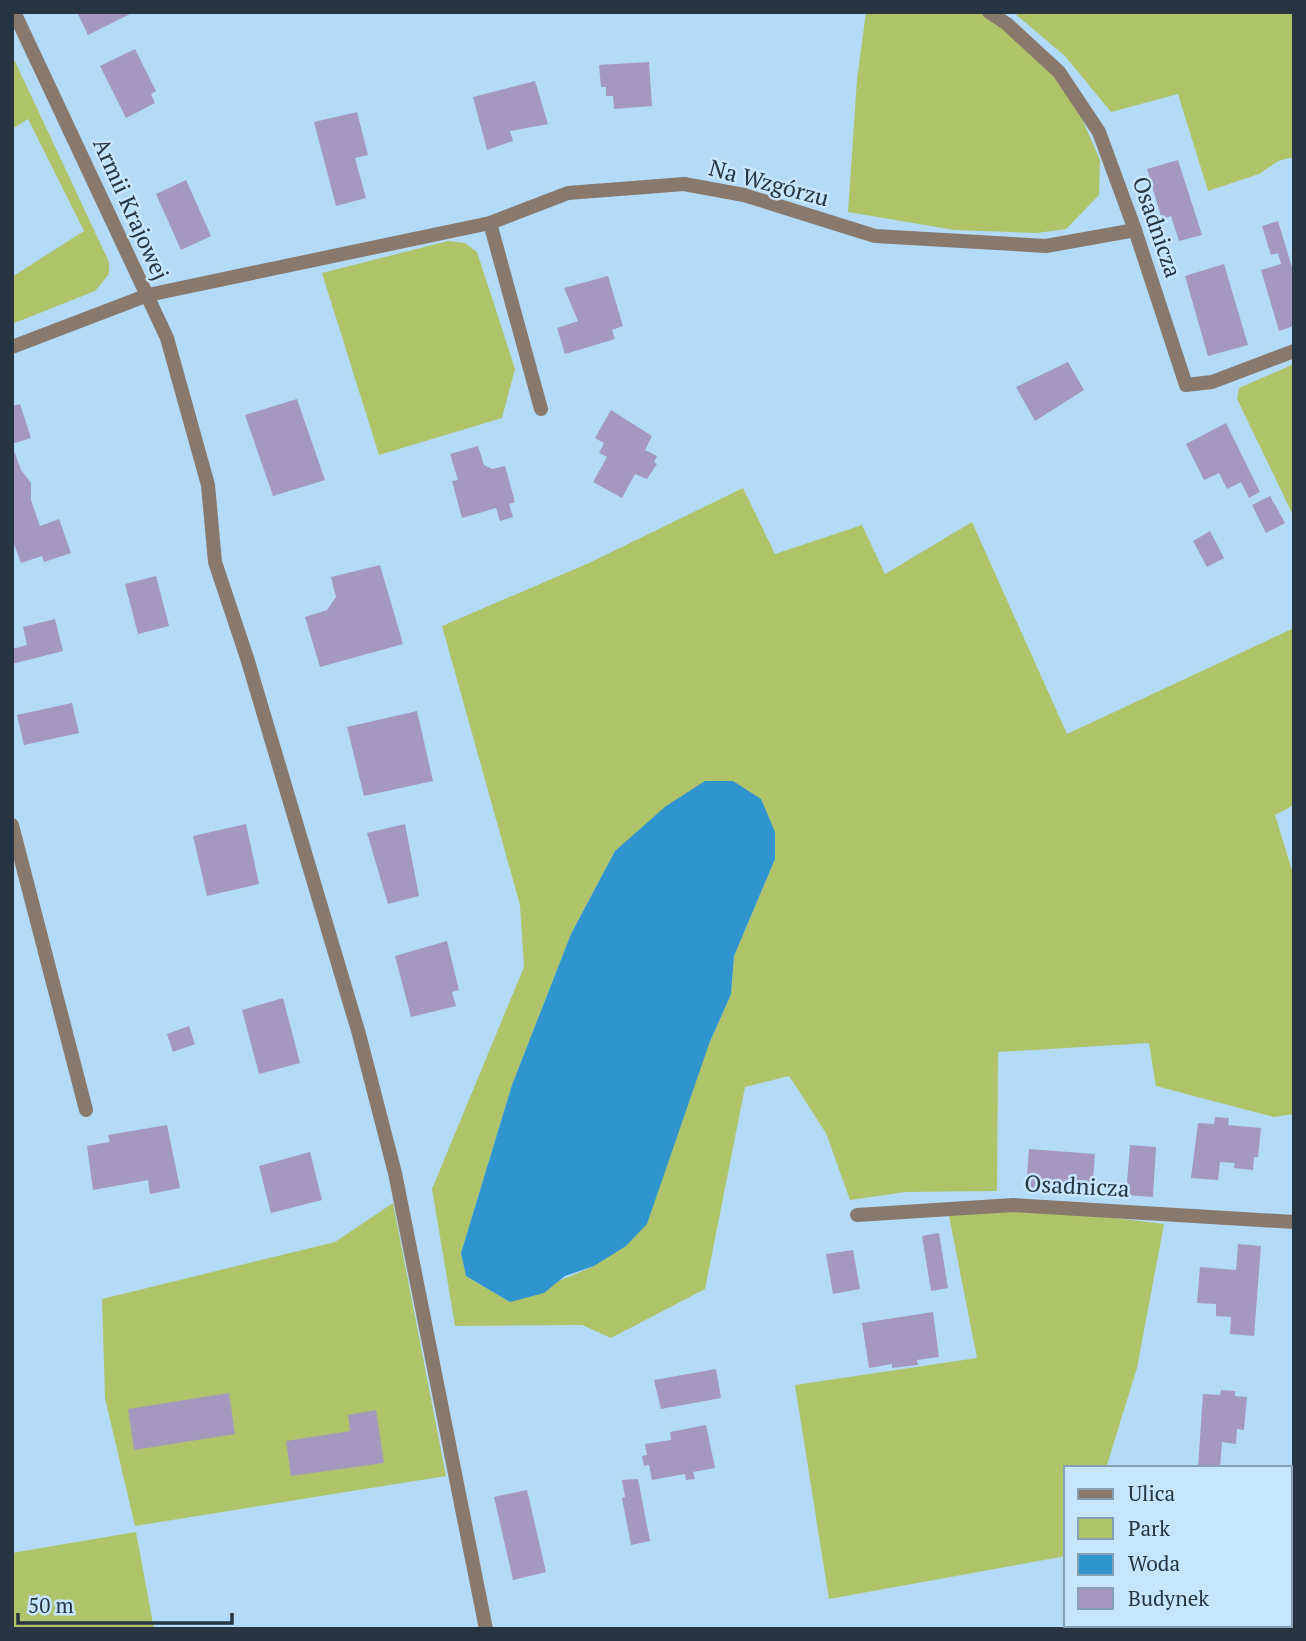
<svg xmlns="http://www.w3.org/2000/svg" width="1306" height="1641" font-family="'PT Serif',serif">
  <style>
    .green { fill: #afc468; fill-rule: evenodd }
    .water { fill: #3094cf }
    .building { fill: #a598bf }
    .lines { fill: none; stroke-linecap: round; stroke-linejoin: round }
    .minor { stroke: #89796d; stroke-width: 14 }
    .labels { text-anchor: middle; stroke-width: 5; stroke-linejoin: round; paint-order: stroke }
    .street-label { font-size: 23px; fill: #263541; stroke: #c7e6fd }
  </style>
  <rect width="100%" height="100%" fill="#b3daf7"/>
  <g class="green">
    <polygon points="866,12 981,12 1002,24 1045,62 1078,110 1100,160 1099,195 1066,229 1037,233 954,230 848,212 857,80"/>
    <polygon points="1013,12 1294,12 1294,157 1278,161 1259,174 1208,191 1178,94 1111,112 1065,56"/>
    <polygon points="12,55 109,262 109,274 95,291 12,324 12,277 84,231 28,119 12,129"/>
    <polygon points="448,241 465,243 477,252 515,369 502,418 379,455 322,273"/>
    <polygon points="1294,364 1294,517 1237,399 1239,388"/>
    <path d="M743,488L775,554L862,525L885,574L972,522L1067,734L1294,628V805L1275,815L1294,877V1114L1274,1117L1156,1086L1149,1043L998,1052L997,1191L906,1192L850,1200L826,1133L789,1076L745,1087L705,1289L611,1338L582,1325L455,1326L432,1189L524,967L520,905L442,626L589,563ZM774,832L775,859L734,956L731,994L709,1044L594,1266L510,1302L466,1276L461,1253L512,1085L571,934L615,851Z"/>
    <polygon points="393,1203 446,1476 135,1526 105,1398 102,1299 335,1242"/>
    <polygon points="948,1211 1066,1212 1164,1224 1137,1368 1106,1468 1066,1468 1066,1556 829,1599 795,1385 977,1358"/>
    <polygon points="136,1532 154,1629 12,1629 12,1553"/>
  </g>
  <polygon class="water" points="705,781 733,781 761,799 775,832 775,859 734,956 731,994 709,1044 647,1224 626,1246 594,1266 565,1276 544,1293 510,1302 466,1276 461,1253 512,1085 571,934 615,851 666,806"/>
  <g class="building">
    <polygon points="77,12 134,12 88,35"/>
    <polygon points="135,49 156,91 151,94 155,103 126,118 100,66"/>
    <polygon points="649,62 652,106 614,109 613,96 606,96 606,87 601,87 599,65"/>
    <polygon points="535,81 548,124 510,131 513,141 487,150 473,97"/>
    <polygon points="357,112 368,155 355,158 366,198 336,206 314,122"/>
    <polygon points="1178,160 1202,235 1179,241 1171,216 1162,219 1147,169"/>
    <polygon points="186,180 211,236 181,250 156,194"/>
    <polygon points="1278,221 1294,274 1294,326 1279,331 1261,270 1281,264 1278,253 1271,255 1262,226"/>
    <polygon points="1224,264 1248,345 1208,356 1185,276"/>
    <polygon points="608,276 623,326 612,330 615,339 565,354 557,328 578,321 564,288"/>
    <polygon points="1068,362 1084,390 1035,421 1016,387"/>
    <polygon points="297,399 325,480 273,496 245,415"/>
    <polygon points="20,404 31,438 12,444 12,406"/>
    <polygon points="611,410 652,436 645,450 657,456 654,462 657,464 647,479 635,474 622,498 593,482 607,457 599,453 604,443 595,438"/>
    <polygon points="1226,423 1260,492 1249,498 1241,482 1227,489 1219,473 1204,480 1186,444"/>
    <polygon points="12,445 21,470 31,483 31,500 40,526 59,519 71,553 44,562 42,556 21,563 12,539"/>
    <polygon points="478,446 484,465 492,469 505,466 515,502 509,504 513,517 500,521 496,508 462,518 452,481 458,480 450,454"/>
    <polygon points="1270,496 1285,523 1266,533 1252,505"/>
    <polygon points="1210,531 1224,558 1207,567 1193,541"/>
    <polygon points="380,565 403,644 320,667 305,617 327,610 336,597 331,577"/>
    <polygon points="156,576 169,626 138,634 125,584"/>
    <polygon points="55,619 63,651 12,664 12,649 27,645 23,627"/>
    <polygon points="72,703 79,733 24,745 17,715"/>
    <polygon points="417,711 433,781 364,796 347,727"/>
    <polygon points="246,824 259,884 207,896 193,836"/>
    <polygon points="405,824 419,896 388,904 367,833"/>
    <polygon points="447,941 459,990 452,992 456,1006 411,1017 395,956"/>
    <polygon points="283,998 300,1063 259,1074 242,1010"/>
    <polygon points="189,1026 195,1044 173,1052 167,1034"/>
    <polygon points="1215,1117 1229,1118 1228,1125 1261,1128 1258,1157 1254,1157 1253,1170 1234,1168 1235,1163 1220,1162 1218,1180 1191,1178 1198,1123 1214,1124"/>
    <polygon points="167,1125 180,1188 150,1194 148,1180 93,1190 87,1146 110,1142 108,1135"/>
    <polygon points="1130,1145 1156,1147 1153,1197 1126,1195"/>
    <polygon points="1029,1149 1095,1154 1092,1192 1026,1187"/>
    <polygon points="310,1152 322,1200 271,1213 259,1166"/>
    <polygon points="939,1233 948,1288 931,1291 922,1236"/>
    <polygon points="1238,1244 1261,1246 1254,1336 1230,1334 1231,1317 1216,1316 1216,1304 1197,1303 1200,1267 1236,1270"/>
    <polygon points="853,1250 860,1289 833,1294 826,1254"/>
    <polygon points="933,1312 939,1357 917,1360 918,1365 892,1368 892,1364 869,1368 862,1323"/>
    <polygon points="716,1369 721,1398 661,1409 654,1380"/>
    <polygon points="1221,1390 1235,1391 1235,1396 1247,1397 1244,1430 1237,1429 1236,1444 1222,1442 1220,1468 1198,1468 1203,1394 1220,1395"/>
    <polygon points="229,1393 235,1434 134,1450 128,1409"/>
    <polygon points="376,1410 384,1463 291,1476 286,1441 350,1431 348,1415"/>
    <polygon points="706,1425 715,1468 693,1472 695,1479 686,1480 685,1474 652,1480 649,1465 644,1466 642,1456 647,1455 645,1444 671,1440 670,1432"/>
    <polygon points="638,1479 650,1541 631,1545 622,1498 625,1497 622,1480"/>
    <polygon points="527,1490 546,1572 513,1580 494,1497"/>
  </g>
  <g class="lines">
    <g class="minor">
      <polyline points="14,12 167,338 208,485 215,562 247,658 359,1034 395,1173 486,1629"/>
      <polyline points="989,12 1007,24 1059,72 1099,132 1135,230 1186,385 1212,382 1294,351"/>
      <polyline points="490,223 541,409"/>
      <polyline points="12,347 148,295 490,223 568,193 684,184 744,195 875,236 1046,246 1135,230"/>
      <polyline points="12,825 86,1110"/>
      <polyline points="857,1215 1013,1205 1294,1222"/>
    </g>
  </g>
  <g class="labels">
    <g class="street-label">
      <text transform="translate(769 183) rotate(15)" y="8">Na Wzgórzu</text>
      <text transform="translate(131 209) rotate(66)" y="8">Armii Krajowej</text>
      <text transform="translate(1157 227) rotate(71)" y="8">Osadnicza</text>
      <text transform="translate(1077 1186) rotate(3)" y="8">Osadnicza</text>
    </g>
  </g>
  <rect width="1306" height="1641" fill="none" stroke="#263541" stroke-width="28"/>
  <rect x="1064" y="1466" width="228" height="161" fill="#c7e6fd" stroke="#879fb2" stroke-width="2"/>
  <rect x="1078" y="1489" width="35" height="10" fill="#89796d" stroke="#879fb2" stroke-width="2"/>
  <text x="1128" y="1501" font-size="21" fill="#263541">Ulica</text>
  <rect x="1078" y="1518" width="35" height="21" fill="#afc468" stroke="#879fb2" stroke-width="2"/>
  <text x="1128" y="1536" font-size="21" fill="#263541">Park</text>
  <rect x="1078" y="1554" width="35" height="21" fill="#3094cf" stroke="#879fb2" stroke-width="2"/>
  <text x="1128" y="1571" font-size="21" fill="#263541">Woda</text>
  <rect x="1078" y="1588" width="35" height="21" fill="#a598bf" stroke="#879fb2" stroke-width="2"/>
  <text x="1128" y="1606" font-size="21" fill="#263541">Budynek</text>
  <path d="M18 1613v10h214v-10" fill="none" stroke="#263541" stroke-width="3.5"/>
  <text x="28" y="1613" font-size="21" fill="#263541" stroke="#c7e6fd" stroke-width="5" paint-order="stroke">50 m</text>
</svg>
